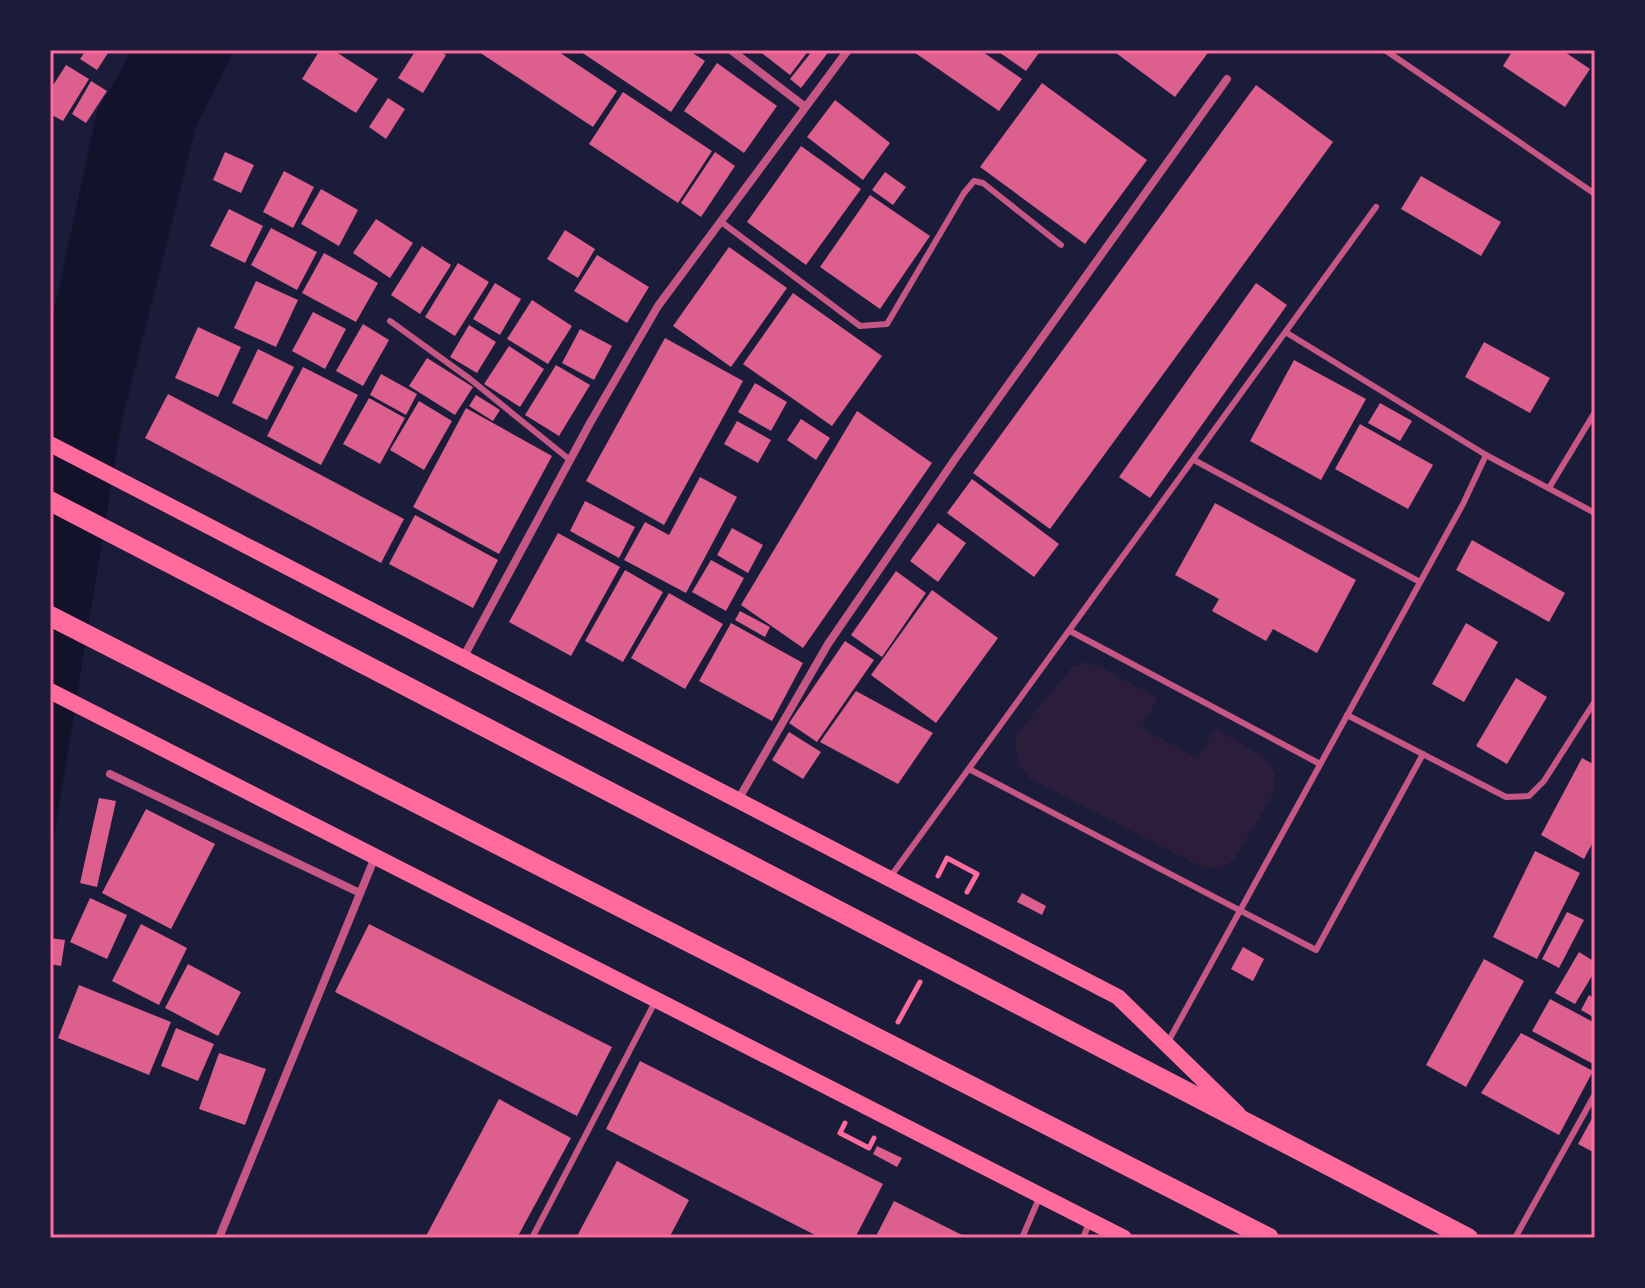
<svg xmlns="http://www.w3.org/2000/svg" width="1645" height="1288" font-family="'PT Sans Narrow',sans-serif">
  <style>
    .green { fill: #2a1e3b }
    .water { fill: #12122b }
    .building { fill: #dd5f8e }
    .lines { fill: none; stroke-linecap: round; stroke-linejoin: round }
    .path { stroke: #ff6b9d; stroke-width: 5 }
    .service { stroke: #c65784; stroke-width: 6 }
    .minor { stroke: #c65784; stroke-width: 8 }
    .secondary { stroke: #ff6b9d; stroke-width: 16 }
    .primary { stroke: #ff6b9d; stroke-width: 20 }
    .neatline { fill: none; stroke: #ff6b9d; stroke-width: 3 }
  </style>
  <rect width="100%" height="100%" fill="#1b1b3a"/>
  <polygon class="green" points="1086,662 1101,667 1158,698 1142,728 1198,758 1215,728 1266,758 1275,774 1273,794 1234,860 1221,868 1203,868 1029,778 1019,765 1015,749 1017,734 1072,667"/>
  <polygon class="water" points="132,50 234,50 196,126 121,425 50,862 50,329 97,112"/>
  <g class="building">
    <polygon points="86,50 110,50 97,70 80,59"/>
    <polygon points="320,50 333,50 378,79 356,113 302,79"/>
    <polygon points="416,50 437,50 446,55 423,93 398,78"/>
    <polygon points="476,50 556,50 617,91 593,127"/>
    <polygon points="578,50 688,50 705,61 671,112"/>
    <polygon points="758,50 809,50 790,75"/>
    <polygon points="813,50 830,50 801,88 790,79"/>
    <polygon points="911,50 980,50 1022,79 999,111"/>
    <polygon points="996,50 1041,50 1026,71"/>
    <polygon points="1112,50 1210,50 1175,97"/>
    <polygon points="1513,50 1562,50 1590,69 1565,107 1503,66"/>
    <polygon points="717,63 777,106 744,153 684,111"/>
    <polygon points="66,65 89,79 63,121 50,114 50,90"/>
    <polygon points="91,81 107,91 86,123 72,114"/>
    <polygon points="1042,83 1147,160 1085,244 980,167"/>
    <polygon points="1256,85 1333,142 1050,529 973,473"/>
    <polygon points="623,92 712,151 678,203 589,144"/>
    <polygon points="388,98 405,109 386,139 369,127"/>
    <polygon points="835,100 890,143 863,180 807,137"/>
    <polygon points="801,146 861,189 806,265 747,222"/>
    <polygon points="225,152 254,165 241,193 213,180"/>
    <polygon points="715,152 735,166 701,217 681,203"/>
    <polygon points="284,171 314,187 293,228 263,212"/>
    <polygon points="885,172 906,187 893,205 872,190"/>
    <polygon points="1421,176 1501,222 1481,256 1401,209"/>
    <polygon points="321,189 358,210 339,246 301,224"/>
    <polygon points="870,195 930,236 880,309 820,267"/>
    <polygon points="229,209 263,226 245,263 210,246"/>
    <polygon points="376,219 413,243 390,278 353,253"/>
    <polygon points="271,228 317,252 297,290 251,265"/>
    <polygon points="565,230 595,249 578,278 547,259"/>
    <polygon points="422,246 451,265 420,314 391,295"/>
    <polygon points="729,247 787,288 731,367 673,326"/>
    <polygon points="324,253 378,283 356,322 302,293"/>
    <polygon points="597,255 649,287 627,323 574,291"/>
    <polygon points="458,263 489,282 455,336 425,317"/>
    <polygon points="256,281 298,300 276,347 234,328"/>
    <polygon points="495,283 521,299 500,335 473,319"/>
    <polygon points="1256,283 1287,305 1150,498 1119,477"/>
    <polygon points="793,293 882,356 832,426 743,364"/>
    <polygon points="532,300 572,326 548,364 507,339"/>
    <polygon points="313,312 346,329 325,369 292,351"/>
    <polygon points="363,324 389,340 363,386 336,371"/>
    <polygon points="469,325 496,342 477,373 450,357"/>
    <polygon points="198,327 241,347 218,397 175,378"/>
    <polygon points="580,329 612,346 594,380 562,363"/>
    <polygon points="665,338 743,381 664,525 586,481"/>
    <polygon points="1484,342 1550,378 1530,413 1465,377"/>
    <polygon points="509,346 544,369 520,407 484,384"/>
    <polygon points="258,349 294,367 267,420 232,403"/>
    <polygon points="427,358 473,387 455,415 409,386"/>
    <polygon points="1294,360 1366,399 1321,480 1250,441"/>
    <polygon points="556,365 590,385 559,436 525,415"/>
    <polygon points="303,367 358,395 321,465 267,436"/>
    <polygon points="381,374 417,394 406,415 370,395"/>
    <polygon points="755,383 787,402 771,431 738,412"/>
    <polygon points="168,394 404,519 381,563 145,438"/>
    <polygon points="476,395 500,410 493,421 469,406"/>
    <polygon points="369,398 405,418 380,464 343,444"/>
    <polygon points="419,401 452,421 424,470 390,450"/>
    <polygon points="1380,403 1412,421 1400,441 1368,423"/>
    <polygon points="466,408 552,456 499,554 413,507"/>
    <polygon points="857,411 932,463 803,648 741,605"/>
    <polygon points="801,419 830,438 816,460 787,440"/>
    <polygon points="737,421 771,440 758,463 724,444"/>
    <polygon points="1360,424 1433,465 1408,509 1335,469"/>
    <polygon points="700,477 737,497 686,593 624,560 645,522 669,535"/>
    <polygon points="972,479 1059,544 1034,577 947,513"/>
    <polygon points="585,501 635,527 619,558 570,531"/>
    <polygon points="1215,503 1356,580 1317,653 1273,629 1266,641 1212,611 1219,599 1175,575"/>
    <polygon points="415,515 498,560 473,608 389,564"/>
    <polygon points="938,523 966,543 938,582 910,561"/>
    <polygon points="732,528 763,545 748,573 717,555"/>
    <polygon points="558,533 620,567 571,656 509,622"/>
    <polygon points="1472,540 1565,593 1549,622 1456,570"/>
    <polygon points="711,560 744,578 726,611 692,592"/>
    <polygon points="625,570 663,592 623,662 585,641"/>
    <polygon points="896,571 926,593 882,657 851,635"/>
    <polygon points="932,590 998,638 936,723 871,675"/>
    <polygon points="669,593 723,624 685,689 631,658"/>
    <polygon points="740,611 770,627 765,637 735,620"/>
    <polygon points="731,623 803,663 772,721 699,681"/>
    <polygon points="1466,623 1498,642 1464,702 1432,684"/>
    <polygon points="845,641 874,660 817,742 789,723"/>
    <polygon points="1516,678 1547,697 1507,764 1476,746"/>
    <polygon points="856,691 933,733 898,784 820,742"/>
    <polygon points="789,732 821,752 803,779 772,760"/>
    <polygon points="1582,758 1595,765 1595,838 1584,859 1541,835"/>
    <polygon points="99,798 116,801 97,887 80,883"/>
    <polygon points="146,809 215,844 171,929 102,893"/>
    <polygon points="1535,851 1580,873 1537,959 1493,937"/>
    <polygon points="1022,893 1046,906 1042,915 1017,902"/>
    <polygon points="90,898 127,915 107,959 70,942"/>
    <polygon points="1567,912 1584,920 1559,968 1542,959"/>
    <polygon points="141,924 187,948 159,1005 112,981"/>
    <polygon points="369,924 612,1047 577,1116 335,992"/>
    <polygon points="50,938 65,940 61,966 50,964"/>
    <polygon points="1243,947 1264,959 1253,981 1231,969"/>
    <polygon points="1579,952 1595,962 1595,971 1575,1004 1555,993"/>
    <polygon points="1484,959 1524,981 1466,1087 1426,1065"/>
    <polygon points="188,964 241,992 218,1036 165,1008"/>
    <polygon points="79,985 171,1022 149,1075 58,1038"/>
    <polygon points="1589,995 1595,999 1595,1018 1581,1010"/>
    <polygon points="1550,999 1595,1023 1595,1065 1532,1031"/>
    <polygon points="176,1028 214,1044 198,1081 161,1066"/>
    <polygon points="1521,1033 1593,1071 1559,1135 1481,1093"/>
    <polygon points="219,1053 266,1069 245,1125 199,1109"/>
    <polygon points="640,1061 883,1184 855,1238 821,1238 606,1129"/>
    <polygon points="499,1099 571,1138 517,1238 430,1238 426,1236"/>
    <polygon points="1595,1113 1595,1153 1578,1144"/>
    <polygon points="877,1146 902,1158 897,1167 873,1154"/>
    <polygon points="617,1161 689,1200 669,1238 576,1238"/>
    <polygon points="894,1201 968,1238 875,1238"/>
  </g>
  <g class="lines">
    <g class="path">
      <polyline points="938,876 947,858 977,874 967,892"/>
      <polyline points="898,1022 920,982"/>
      <polyline points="845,1123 840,1133 869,1148 874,1138"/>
    </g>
    <g class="service">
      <polyline points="1385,50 1595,194"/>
      <polyline points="720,221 860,326 887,324 964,193 974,181 983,183 1061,245"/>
      <polyline points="390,321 470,379 570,460"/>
      <polyline points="1287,333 1486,455 1595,513"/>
      <polyline points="1194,460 1420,582"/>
      <polyline points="1549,488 1595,412"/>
      <polyline points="1070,631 1320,764"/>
      <polyline points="1347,715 1506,797 1529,796 1544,781 1595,701"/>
      <polyline points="969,769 1316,950 1423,754"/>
      <polyline points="891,876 1376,207"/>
      <polyline points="1168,1042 1463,504 1486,455"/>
      <polyline points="532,1238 656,1000"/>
      <polyline points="773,1238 780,1238"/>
      <polyline points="1022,1238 1040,1196"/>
      <polyline points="1083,1238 1090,1221"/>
      <polyline points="1515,1238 1595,1094"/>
    </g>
    <g class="minor">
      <polyline points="731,50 804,106"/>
      <polyline points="463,658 590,423 658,306 848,50"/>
      <polyline points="110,774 360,893"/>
      <polyline points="738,800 828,644 955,459 1227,79"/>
      <polyline points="219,1238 375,857"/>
    </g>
    <g class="secondary">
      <polyline points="50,444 1118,997 1238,1114"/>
      <polyline points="50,691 1124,1238"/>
    </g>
    <g class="primary">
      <polyline points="50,501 1468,1238"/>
      <polyline points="50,616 1269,1238"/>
    </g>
  </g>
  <rect width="1645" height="1288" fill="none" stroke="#1b1b3a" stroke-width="104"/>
  <rect x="52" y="52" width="1541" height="1184" class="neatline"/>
</svg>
